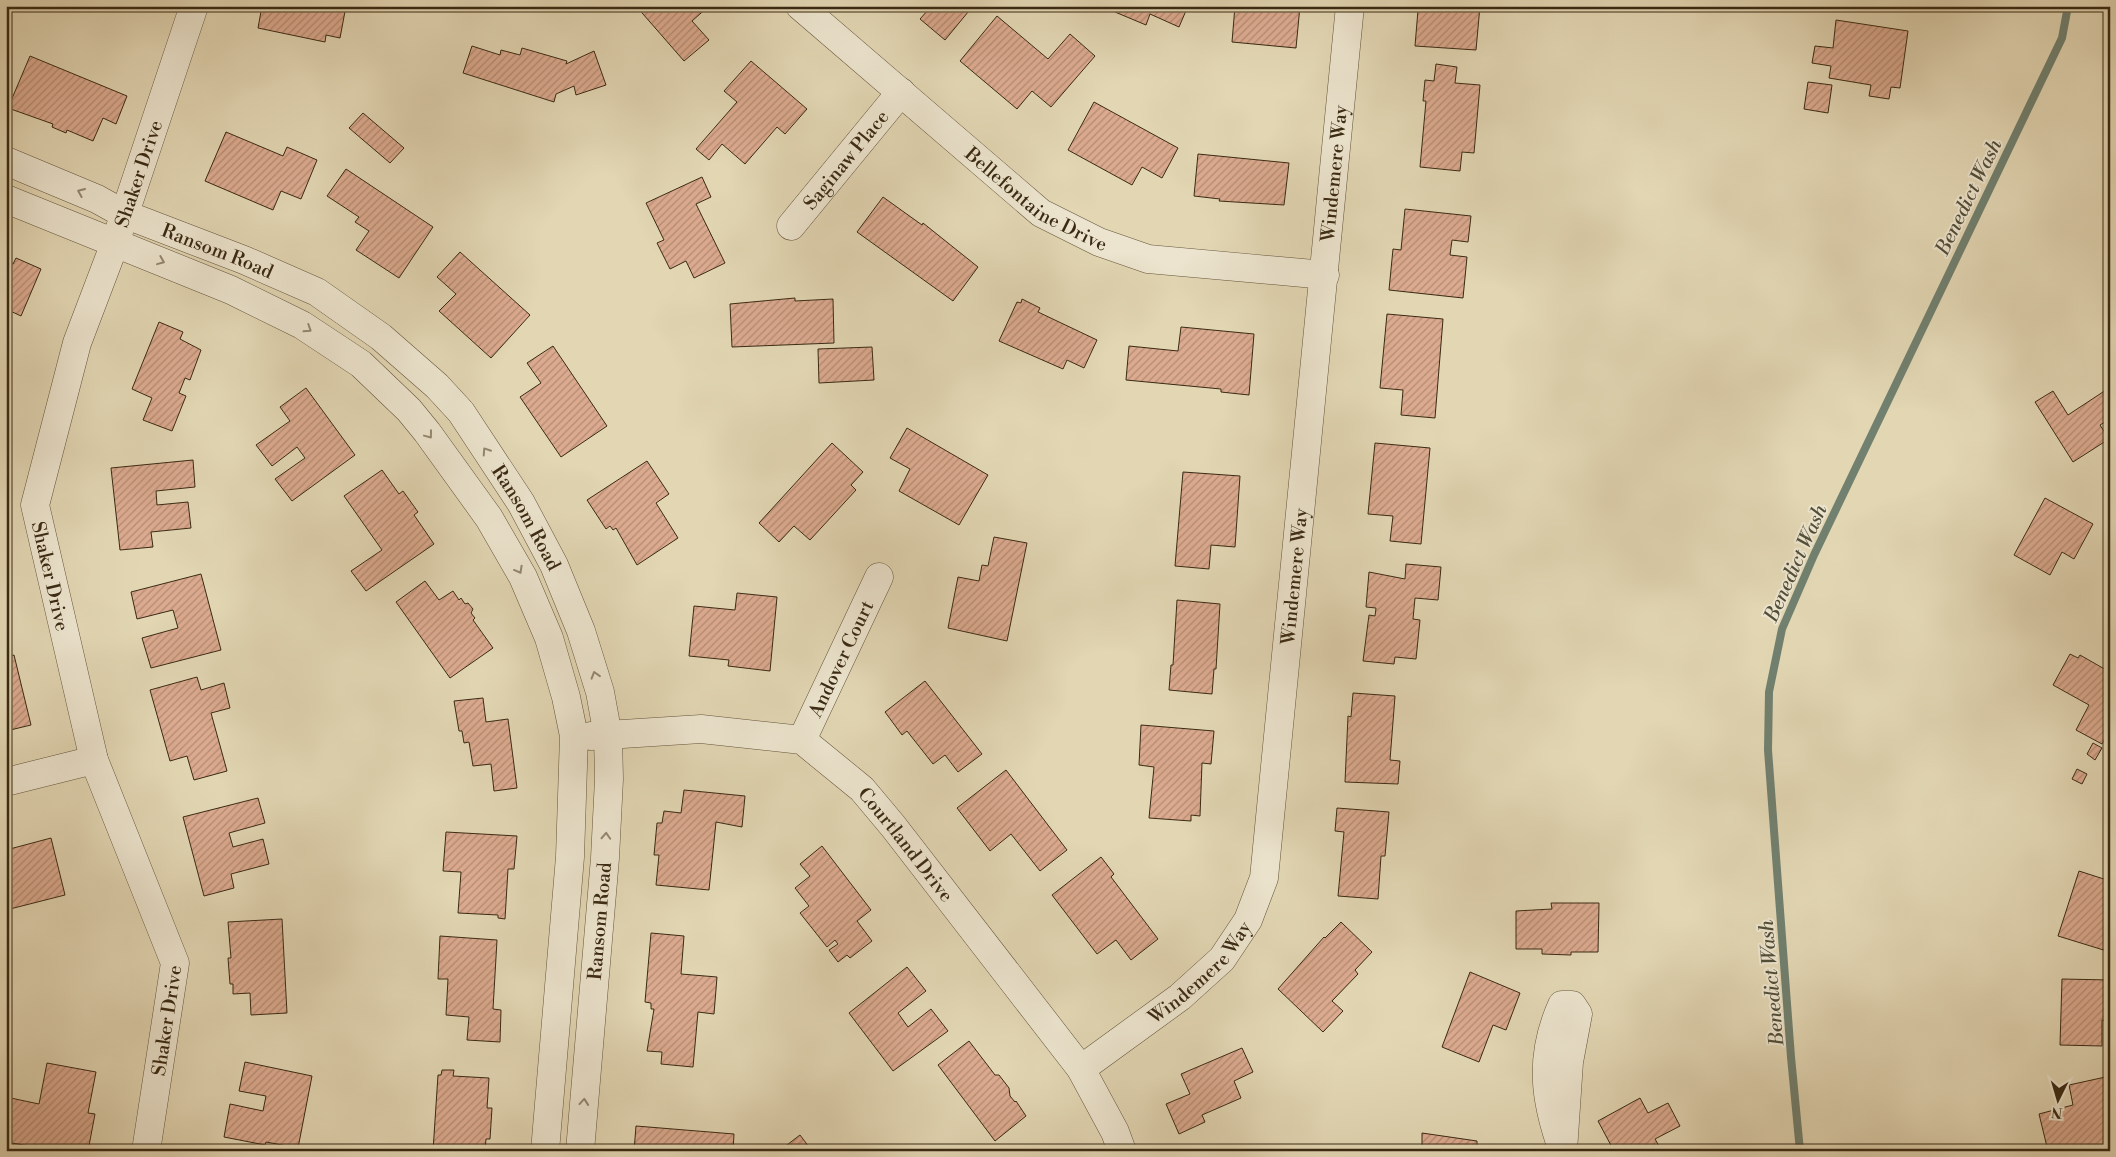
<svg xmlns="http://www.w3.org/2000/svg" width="2116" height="1157" font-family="'Libre Bodoni',serif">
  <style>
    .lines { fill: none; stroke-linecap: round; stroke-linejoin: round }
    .stream { stroke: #71806f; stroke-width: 8 }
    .building { fill: url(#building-hatch); stroke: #3a2a13 }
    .minor-casing { stroke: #64553b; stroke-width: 29 }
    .minor { stroke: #ece4ce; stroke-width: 28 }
    .oneway { stroke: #938770 }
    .labels { text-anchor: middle; stroke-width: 4; stroke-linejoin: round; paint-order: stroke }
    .street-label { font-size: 19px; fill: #3a2a13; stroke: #ece4ce }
    .water-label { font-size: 20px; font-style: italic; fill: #514e39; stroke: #ece4ce }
  </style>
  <defs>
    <pattern id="building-hatch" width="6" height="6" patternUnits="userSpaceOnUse" patternTransform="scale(1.25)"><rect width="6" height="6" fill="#dcaa8f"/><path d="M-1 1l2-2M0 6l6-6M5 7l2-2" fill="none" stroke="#b38b74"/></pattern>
  </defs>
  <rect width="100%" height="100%" fill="#e2d6b3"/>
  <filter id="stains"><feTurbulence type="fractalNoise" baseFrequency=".004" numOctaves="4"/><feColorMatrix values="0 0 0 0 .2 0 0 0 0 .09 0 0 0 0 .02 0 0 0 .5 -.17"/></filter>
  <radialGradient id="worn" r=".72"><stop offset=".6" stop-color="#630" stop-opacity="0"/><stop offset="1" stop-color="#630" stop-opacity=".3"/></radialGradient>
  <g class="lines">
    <polyline class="stream" points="1800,1151 1791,1057 1768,750 1769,692 1782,629 1814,555 2062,38 2068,6"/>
  </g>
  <g class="building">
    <polygon points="262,6 346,6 340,38 326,35 325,42 258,28"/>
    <polygon points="636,6 709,6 692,21 709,40 684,61"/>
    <polygon points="923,6 973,6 945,40 920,19 928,10"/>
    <polygon points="1118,6 1188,6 1179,27 1150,14 1146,25 1115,12"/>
    <polygon points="1235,6 1300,6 1296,48 1232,42"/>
    <polygon points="1434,6 1480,6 1476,50 1415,46 1418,10 1434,11"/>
    <polygon points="997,16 1048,59 1070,34 1095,56 1051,107 1032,91 1017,109 960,61"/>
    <polygon points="1836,20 1908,31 1900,88 1891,87 1889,99 1869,96 1871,85 1829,78 1831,66 1812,63 1815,46 1833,48"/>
    <polygon points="472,46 500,55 501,50 520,55 522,48 567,61 566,64 594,51 606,85 576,95 574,86 556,94 554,102 463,73"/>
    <polygon points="30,56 127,96 116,124 103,118 93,141 67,130 66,133 52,127 53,124 8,108"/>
    <polygon points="751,61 807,109 785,134 777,127 745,164 722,144 709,160 696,149 737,102 724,91"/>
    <polygon points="1436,64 1457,67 1455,83 1480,85 1474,153 1462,152 1460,171 1420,167 1426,101 1423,101 1425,80 1434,81"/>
    <polygon points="1808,82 1832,85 1828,113 1804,109"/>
    <polygon points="1094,102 1178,148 1162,178 1142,167 1132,185 1068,150"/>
    <polygon points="363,113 404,148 390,163 349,128"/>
    <polygon points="226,132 283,156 287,147 317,160 301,199 281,191 273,210 205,181"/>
    <polygon points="1198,154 1289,163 1284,205 1219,201 1220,199 1194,196"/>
    <polygon points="346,169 433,227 399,278 356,250 369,231 355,222 359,217 327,196"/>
    <polygon points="702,177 711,197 696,204 725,263 694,278 686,261 670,269 657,243 664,240 646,203"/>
    <polygon points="883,197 922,225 923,223 978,267 953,301 857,232"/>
    <polygon points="1405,209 1471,216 1468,242 1452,240 1450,255 1467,257 1463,298 1389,290 1393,249 1401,250"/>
    <polygon points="460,252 530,315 491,358 439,311 456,294 437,277"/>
    <polygon points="16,258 41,269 21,316 6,309 6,261 13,264"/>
    <polygon points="795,298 795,301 833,299 834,343 732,347 730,304"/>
    <polygon points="1022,299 1040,308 1038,312 1097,340 1084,368 1067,360 1063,369 999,341 1017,302 1021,303"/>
    <polygon points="1387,314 1443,319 1435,418 1401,415 1403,390 1380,388"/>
    <polygon points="159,322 183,332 180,339 201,350 190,380 185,378 179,393 186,396 172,431 143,420 152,398 132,389"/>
    <polygon points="1181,327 1254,334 1249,395 1221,392 1221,389 1126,380 1129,346 1178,351"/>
    <polygon points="553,346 607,426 561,457 520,397 541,383 527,363"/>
    <polygon points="872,347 874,380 819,383 818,349"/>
    <polygon points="306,388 355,455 292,501 275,479 305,458 297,447 272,466 256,445 290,421 280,407"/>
    <polygon points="2106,390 2110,396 2110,419 2100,425 2109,439 2073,462 2035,402 2053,391 2068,415"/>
    <polygon points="907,428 988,475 959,525 899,491 910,469 890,458"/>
    <polygon points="832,443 863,472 851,485 856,490 810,540 794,526 779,542 759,523"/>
    <polygon points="1375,443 1430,448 1421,544 1390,541 1393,516 1368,514"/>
    <polygon points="193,460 195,487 156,491 157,505 188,502 191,528 151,532 153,547 120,550 111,468"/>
    <polygon points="647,461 669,494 656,503 678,538 637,565 616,528 613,530 610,526 606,529 587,500"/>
    <polygon points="382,470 399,494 403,491 418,512 414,515 434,544 366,591 351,571 382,550 344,496"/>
    <polygon points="1183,472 1240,476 1235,547 1211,545 1209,569 1175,566"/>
    <polygon points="2045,498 2093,524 2074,559 2062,552 2050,575 2014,555"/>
    <polygon points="994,537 1027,543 1007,641 948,628 958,577 979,581 982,565 988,566"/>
    <polygon points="1406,564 1441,567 1438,600 1415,598 1413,619 1420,620 1416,659 1395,657 1394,664 1363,661 1369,615 1375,616 1376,608 1366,607 1369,572 1405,579"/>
    <polygon points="201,574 221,650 151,668 142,638 178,628 173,610 137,619 131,592"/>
    <polygon points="425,581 439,600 453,591 459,600 461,598 465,604 468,603 473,609 471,613 475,618 473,620 493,648 450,678 396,602"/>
    <polygon points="737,593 777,597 770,671 728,666 729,660 689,656 694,606 735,610"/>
    <polygon points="1177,600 1220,604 1216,669 1214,669 1212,694 1169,690 1171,665 1173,665"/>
    <polygon points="2070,654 2078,658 2080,655 2108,671 2110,668 2110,730 2102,744 2076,730 2089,705 2053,685"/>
    <polygon points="14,655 31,725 6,731 6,657"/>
    <polygon points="197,677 201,690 224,683 230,708 211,713 227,771 194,780 187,756 170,761 150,690"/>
    <polygon points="925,681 982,754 958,772 945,755 933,764 907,731 902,735 885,712"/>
    <polygon points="1353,693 1395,696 1390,760 1400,761 1398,784 1345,782 1348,716 1351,717"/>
    <polygon points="483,698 486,722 508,719 517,788 494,791 491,764 473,766 469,742 464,743 462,731 459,731 454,701"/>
    <polygon points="1141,725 1214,731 1211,764 1202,763 1200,816 1191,815 1191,821 1149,818 1154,767 1139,765"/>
    <polygon points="2093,743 2102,748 2095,760 2087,754"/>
    <polygon points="2077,769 2087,774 2082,784 2072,779"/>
    <polygon points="1006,770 1067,850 1040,871 1011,834 990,851 957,808"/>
    <polygon points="684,790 745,796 742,827 716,822 709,890 656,885 659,855 654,855 657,823 662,823 664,811 681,813"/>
    <polygon points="258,798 265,823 229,833 233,847 263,839 269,864 231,874 234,888 204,896 183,817"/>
    <polygon points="1337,808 1389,812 1385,856 1381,856 1378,899 1338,896 1344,832 1335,831"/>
    <polygon points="446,832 517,836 514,869 508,869 505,919 498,918 498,915 458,913 461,872 443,871"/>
    <polygon points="51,838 65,895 6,910 6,850"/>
    <polygon points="822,846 871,910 857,921 872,941 850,958 847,955 838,962 829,950 838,944 835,940 827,947 800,913 809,906 795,888 810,876 800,864"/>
    <polygon points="1101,857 1114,874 1111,877 1158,939 1131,960 1116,940 1097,954 1052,895"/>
    <polygon points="2079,871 2110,881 2110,952 2058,936"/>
    <polygon points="1551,903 1599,903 1598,952 1571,952 1571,955 1542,954 1542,949 1516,949 1516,911 1552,909"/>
    <polygon points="282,919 287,1013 251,1015 250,993 233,994 233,984 230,984 228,958 231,958 228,922"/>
    <polygon points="1341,922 1372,952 1355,970 1358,974 1332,1001 1343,1011 1323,1032 1278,989 1324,937 1325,938"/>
    <polygon points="651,933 684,936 681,974 717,977 714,1014 698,1012 693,1067 661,1064 662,1052 647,1051 654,1009 651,1009 651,1003 645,1002"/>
    <polygon points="440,936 497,940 493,1009 501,1010 500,1042 467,1040 469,1017 446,1015 448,979 438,979"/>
    <polygon points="907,967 926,991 898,1013 908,1027 931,1009 948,1031 893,1071 849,1013"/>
    <polygon points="1470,972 1520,993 1506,1030 1493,1025 1479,1062 1442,1047"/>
    <polygon points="2062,979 2110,980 2110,1021 2102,1020 2102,1046 2060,1045"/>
    <polygon points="969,1041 995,1075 999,1075 1009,1088 1010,1096 1015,1102 1016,1101 1026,1116 995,1141 938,1065"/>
    <polygon points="1242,1048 1253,1072 1234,1081 1241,1098 1202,1115 1205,1122 1179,1134 1166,1104 1190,1094 1181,1074"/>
    <polygon points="245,1062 312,1076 298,1148 266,1142 265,1145 224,1137 230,1104 263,1111 266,1096 239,1091"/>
    <polygon points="47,1063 96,1072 88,1113 95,1114 88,1151 69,1151 35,1145 35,1147 6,1142 6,1097 39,1104"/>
    <polygon points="442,1070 454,1070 453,1076 489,1078 487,1108 492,1108 490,1139 486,1139 485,1151 433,1151 438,1075 441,1075"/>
    <polygon points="2110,1076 2110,1147 2094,1151 2048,1151 2039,1114 2073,1105 2069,1085"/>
    <polygon points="1640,1098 1648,1113 1668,1103 1680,1126 1655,1139 1662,1151 1614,1151 1598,1121"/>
    <polygon points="636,1126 734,1134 733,1151 634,1151"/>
    <polygon points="1422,1133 1477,1141 1477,1151 1422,1151"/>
    <polygon points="800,1135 812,1151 779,1151"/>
  </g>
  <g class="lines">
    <defs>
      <g id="minor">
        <path id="s1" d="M800,6L1041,213L1099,242L1148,259L1325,275"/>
        <path id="s2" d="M6,161L97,199L124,214L244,260L317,292L381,337L437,386L461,412L521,503L554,565L581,631L600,692L608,736L609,779L605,858L580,1151"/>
        <polyline points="6,199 231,290 302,325 361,364 409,410 427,432 489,518 523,577 549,638 566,697 574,736 570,857 545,1151"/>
        <path id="s3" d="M791,226L901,92"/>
        <path id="s4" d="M591,736L701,729L802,740L862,789L893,826L1081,1069L1115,1132L1122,1151"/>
        <path id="s5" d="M802,740L879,577"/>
        <polyline points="6,782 94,760"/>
        <path id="s6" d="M1081,1069L1180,997L1222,959L1248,920L1264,878L1350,6"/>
        <path id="s7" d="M146,1151L175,963L94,760L35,505L77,343L115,243L194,6"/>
        <path d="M1563,1151C1544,1099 1539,1056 1562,1005H1572L1578,1014L1569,1062L1563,1151"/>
      </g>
    </defs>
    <use href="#minor" class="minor-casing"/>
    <use href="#minor" class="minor"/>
  </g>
  <defs><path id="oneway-chevron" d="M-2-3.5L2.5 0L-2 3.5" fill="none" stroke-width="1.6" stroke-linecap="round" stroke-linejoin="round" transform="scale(1.25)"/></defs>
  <g class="oneway">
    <use href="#oneway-chevron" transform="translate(81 192) rotate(-157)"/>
    <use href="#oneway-chevron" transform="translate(161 261) rotate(22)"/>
    <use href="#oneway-chevron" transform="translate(308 329) rotate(33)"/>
    <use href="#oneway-chevron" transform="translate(429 435) rotate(53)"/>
    <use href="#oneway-chevron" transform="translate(486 451) rotate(-123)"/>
    <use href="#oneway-chevron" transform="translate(519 570) rotate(61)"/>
    <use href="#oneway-chevron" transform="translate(595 675) rotate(-107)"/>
    <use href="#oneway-chevron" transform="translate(606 836) rotate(-87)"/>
    <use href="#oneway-chevron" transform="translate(584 1102) rotate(-85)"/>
  </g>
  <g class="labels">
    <g class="street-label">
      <text dy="7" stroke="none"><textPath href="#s3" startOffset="86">Saginaw Place</textPath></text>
      <text dy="7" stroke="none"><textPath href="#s7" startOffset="1018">Shaker Drive</textPath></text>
      <text dy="7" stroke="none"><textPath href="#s6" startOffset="979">Windemere Way</textPath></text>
      <text dy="7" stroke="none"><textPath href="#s1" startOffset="306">Bellefontaine Drive</textPath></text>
      <text dy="7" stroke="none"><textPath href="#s2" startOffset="230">Ransom Road</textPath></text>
      <text dy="7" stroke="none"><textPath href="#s2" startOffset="650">Ransom Road</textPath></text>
      <text transform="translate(51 576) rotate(77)" y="7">Shaker Drive</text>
      <text dy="7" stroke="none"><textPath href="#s6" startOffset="574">Windemere Way</textPath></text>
      <text dy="7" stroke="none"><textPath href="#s5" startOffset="90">Andover Court</textPath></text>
      <text dy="7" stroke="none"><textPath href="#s4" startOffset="360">Courtland Drive</textPath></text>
      <text transform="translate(599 921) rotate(-85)" y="7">Ransom Road</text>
      <text dy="7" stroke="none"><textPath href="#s6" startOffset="154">Windemere Way</textPath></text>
      <text dy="7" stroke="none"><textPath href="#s7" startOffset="132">Shaker Drive</textPath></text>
    </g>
    <g class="water-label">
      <text transform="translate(1968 197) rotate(-64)" y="7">Benedict Wash</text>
      <text transform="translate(1795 563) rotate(-66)" y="7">Benedict Wash</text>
      <text transform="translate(1771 983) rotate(-95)" y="7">Benedict Wash</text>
    </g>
  </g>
  <rect width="2116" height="1157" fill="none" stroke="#e2d6b3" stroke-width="25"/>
  <rect x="8" y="8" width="2101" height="1142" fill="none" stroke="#3a2a13" stroke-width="2.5"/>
  <rect x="12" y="12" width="2091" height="1132" fill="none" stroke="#3a2a13"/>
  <g transform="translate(2058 1100) rotate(185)" stroke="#ece4ce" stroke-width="4" paint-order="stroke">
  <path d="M0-4L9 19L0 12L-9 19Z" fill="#3a2a13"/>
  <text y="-8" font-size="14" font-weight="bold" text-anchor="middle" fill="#3a2a13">N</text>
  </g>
  <rect width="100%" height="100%" filter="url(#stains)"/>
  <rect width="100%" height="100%" fill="url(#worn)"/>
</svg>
